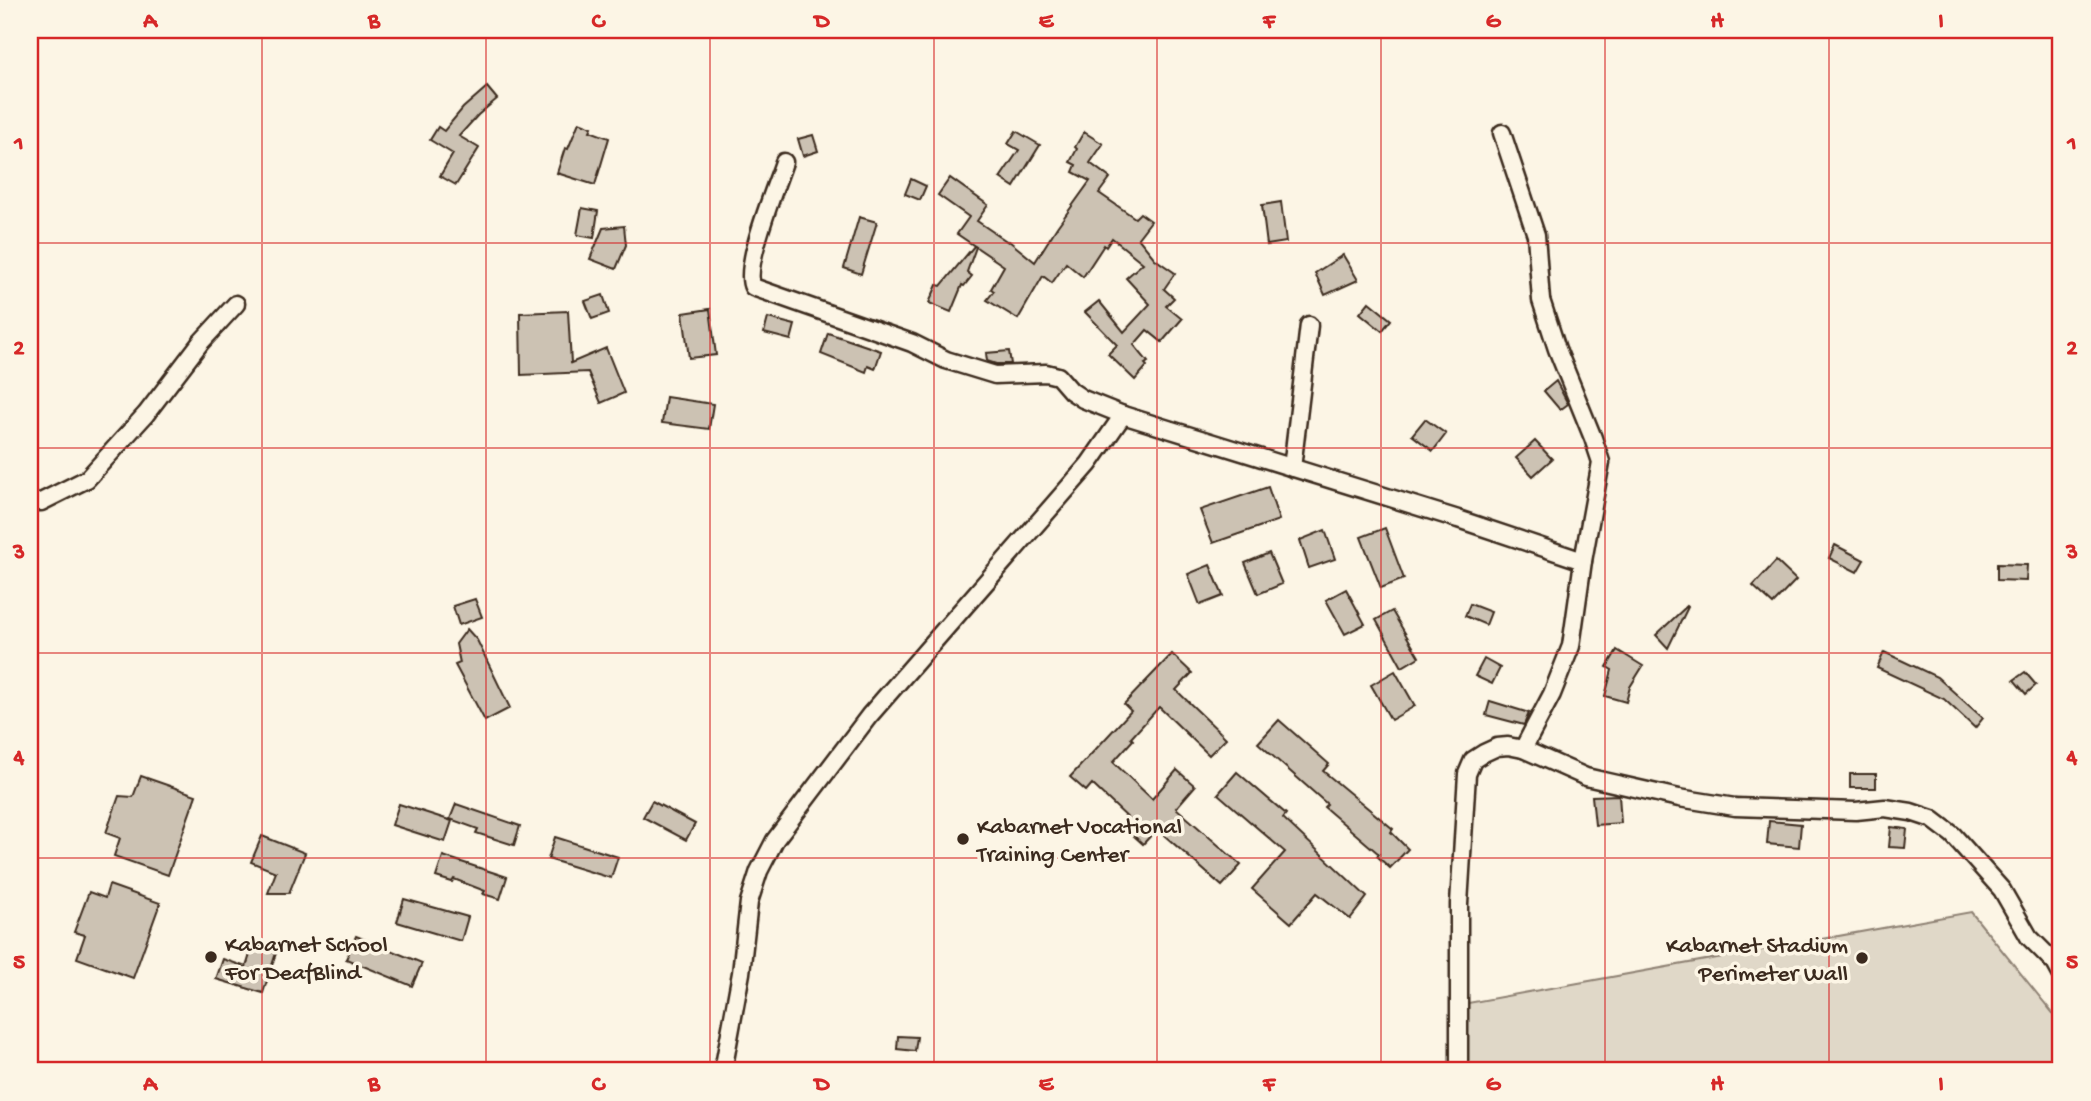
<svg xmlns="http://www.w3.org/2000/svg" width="2091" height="1101" font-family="'Gochi Hand',sans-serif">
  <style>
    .green { fill: #e0d8c8; stroke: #8e8173; stroke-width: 2 }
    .building { fill: #ccc2b3; stroke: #3b2a1e; stroke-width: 2 }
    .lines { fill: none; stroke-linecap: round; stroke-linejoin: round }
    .street-casing { stroke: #3b2a1e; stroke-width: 21 }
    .street { stroke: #fcf5e5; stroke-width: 16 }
    .grid { fill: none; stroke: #d62828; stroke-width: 2; stroke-opacity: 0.55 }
    .poi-dot { fill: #3b2a1e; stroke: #fcf5e5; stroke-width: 2.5 }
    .labels { text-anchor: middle; stroke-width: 7; stroke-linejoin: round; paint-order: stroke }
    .poi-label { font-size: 24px; fill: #3b2a1e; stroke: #fcf5e5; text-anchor: start }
    .neatline { fill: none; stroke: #d62828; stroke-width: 2.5 }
    .grid-label { font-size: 23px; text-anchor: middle; font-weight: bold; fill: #d62828 }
  </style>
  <rect width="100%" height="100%" fill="#fcf5e5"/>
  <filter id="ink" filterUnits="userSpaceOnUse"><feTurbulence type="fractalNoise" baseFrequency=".0143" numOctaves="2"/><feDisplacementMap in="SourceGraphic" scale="14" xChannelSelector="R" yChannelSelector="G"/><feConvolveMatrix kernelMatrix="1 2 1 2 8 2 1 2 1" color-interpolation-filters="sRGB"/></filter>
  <g filter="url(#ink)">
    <polygon class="green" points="1971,912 2060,1022 2061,1071 1459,1071 1457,1005"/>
    <g class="building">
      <polygon points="487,87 497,99 478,115 459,136 479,148 456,185 440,176 453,154 430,140 438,127 444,131 463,108"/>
      <polygon points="579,122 592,127 590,131 609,138 595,185 557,173 565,148 568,149"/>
      <polygon points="1016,131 1040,145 1014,187 1000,178 1019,150 1008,144"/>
      <polygon points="1084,132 1103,144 1090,163 1110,178 1099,193 1135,218 1140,213 1151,221 1138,238 1155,259 1175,273 1164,289 1174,298 1166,306 1182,319 1162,342 1147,330 1134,345 1148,362 1145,364 1147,366 1135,380 1108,354 1117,345 1085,312 1099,301 1124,332 1150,304 1126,278 1143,263 1112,238 1106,247 1104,245 1083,277 1066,263 1052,283 1043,276 1018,319 987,300 994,291 991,289 1004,266 957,234 969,217 938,195 950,178 988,205 977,221 1008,242 1009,241 1035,262 1057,227 1090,181 1073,172 1076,165 1070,162 1077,149 1075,147"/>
      <polygon points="813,135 818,151 803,156 798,139"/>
      <polygon points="911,179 926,186 920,200 905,194"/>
      <polygon points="1281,202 1286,242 1267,245 1262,205"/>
      <polygon points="582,208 598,211 594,238 577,235"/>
      <polygon points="859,217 877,222 861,274 844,268"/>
      <polygon points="624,226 626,245 616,269 590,259 603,228"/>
      <polygon points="974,246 976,247 967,272 972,276 964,286 962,285 951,312 929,303 937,285 941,286"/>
      <polygon points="1343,255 1358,280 1325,295 1315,273"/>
      <polygon points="603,295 609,313 592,319 585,301"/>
      <polygon points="1369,302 1391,320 1382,331 1360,313"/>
      <polygon points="710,309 716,355 689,358 683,313"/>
      <polygon points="568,311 571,363 606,348 624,393 601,403 588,372 521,375 520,313"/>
      <polygon points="768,318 795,325 791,340 764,333"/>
      <polygon points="828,333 881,351 875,369 868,366 866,372 821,354"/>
      <polygon points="1009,351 1011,364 996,364 987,361 986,353"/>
      <polygon points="1556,381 1568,404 1560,410 1544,391"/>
      <polygon points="666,397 713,404 709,429 662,423"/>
      <polygon points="1425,419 1446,434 1433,451 1412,435"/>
      <polygon points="1535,441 1552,459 1533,476 1516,458"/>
      <polygon points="1268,487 1279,520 1213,543 1200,510"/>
      <polygon points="1385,528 1404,579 1381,588 1361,537"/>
      <polygon points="1325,530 1335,559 1309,568 1300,540"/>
      <polygon points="1835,545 1864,560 1857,572 1829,558"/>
      <polygon points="1269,553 1282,584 1258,594 1245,563"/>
      <polygon points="1776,561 1796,580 1773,604 1753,586"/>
      <polygon points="1997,564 2027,565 2026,581 1997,580"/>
      <polygon points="1210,565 1223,596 1200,605 1188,574"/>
      <polygon points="1346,589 1365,624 1345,634 1326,600"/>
      <polygon points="475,599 482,617 459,625 453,606"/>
      <polygon points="1470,604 1491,612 1486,625 1465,616"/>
      <polygon points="1687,606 1688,607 1668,648 1656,635"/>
      <polygon points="1392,611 1419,657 1402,667 1376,620"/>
      <polygon points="467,629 477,640 510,708 485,721 455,665 460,663 456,644"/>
      <polygon points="1617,650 1643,666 1630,687 1626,702 1605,696 1612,670 1607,667"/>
      <polygon points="1884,652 1937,677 1983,718 1975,728 1944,699 1877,668"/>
      <polygon points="1172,654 1192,673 1176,690 1226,738 1209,755 1159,707 1131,738 1133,740 1113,762 1152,799 1177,770 1195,786 1176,808 1241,865 1222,886 1157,829 1143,844 1125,828 1131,821 1092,784 1086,791 1070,777 1131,711 1124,704"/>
      <polygon points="1484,659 1500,668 1492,684 1475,676"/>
      <polygon points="1395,671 1415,706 1391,720 1371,685"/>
      <polygon points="2025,672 2036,685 2026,694 2014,680"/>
      <polygon points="1490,701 1529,713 1524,725 1486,715"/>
      <polygon points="1279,720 1329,764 1323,771 1393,829 1391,832 1408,849 1390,868 1377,856 1379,854 1324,807 1327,804 1258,743"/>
      <polygon points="1237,772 1286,814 1283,818 1367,897 1350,919 1317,893 1291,923 1252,889 1285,852 1218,794"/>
      <rect x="1850" y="774" width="26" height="14"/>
      <polygon points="141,776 196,795 168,875 114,856 120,838 106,833 119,796 133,797"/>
      <polygon points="1619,795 1621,823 1595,825 1592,796"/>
      <polygon points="652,801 695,824 686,840 643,817"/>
      <polygon points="399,804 452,821 445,842 392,825"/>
      <polygon points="456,804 520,826 514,845 476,833 478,829 450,819"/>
      <polygon points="1769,821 1801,824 1799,847 1767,844"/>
      <polygon points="1891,827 1907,829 1905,848 1889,847"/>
      <polygon points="262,836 305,853 289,893 268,893 276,872 251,862"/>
      <polygon points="555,837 618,857 611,878 548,859"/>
      <polygon points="443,856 507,877 500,899 483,894 485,891 454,879 452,882 436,877"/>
      <polygon points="109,885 160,903 133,978 77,958 85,935 74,932 89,892 105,898"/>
      <polygon points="404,899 468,917 461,941 397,922"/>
      <polygon points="356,936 422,963 412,986 346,959"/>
      <polygon points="253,945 276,953 263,993 216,979 223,959 246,967"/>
      <polygon points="898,1036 917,1037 915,1051 897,1049"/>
    </g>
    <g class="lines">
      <defs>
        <g id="street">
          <path d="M784,162C776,186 742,268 753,287L912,343L946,360L995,375L1046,373L1058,376L1071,391L1083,399L1123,415"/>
          <polyline points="1292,468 1309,325"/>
          <polyline points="30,502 41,502 87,479 146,414 201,342 236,304"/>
          <polyline points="1523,749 1552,694 1571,646 1583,561"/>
          <polyline points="723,1071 741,973 749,902 759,871 775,840 869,716 1089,464 1123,415 1458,519 1583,561 1601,462 1593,438 1557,349 1541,300 1536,235 1502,133"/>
          <polyline points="1459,1071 1459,904 1467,774 1473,760 1484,753 1497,747 1508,746 1523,749 1586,777 1679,798 1735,807 1856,811 1885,808 1911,812 1932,819 1953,835 2002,890 2029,937 2055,963 2061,974"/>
        </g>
      </defs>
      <use href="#street" class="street-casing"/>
      <use href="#street" class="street"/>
    </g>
  </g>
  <path class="grid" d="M262,30V1071M486,30V1071M710,30V1071M934,30V1071M1157,30V1071M1381,30V1071M1605,30V1071M1829,30V1071M30,243H2061M30,448H2061M30,653H2061M30,858H2061"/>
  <g class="poi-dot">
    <circle cx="963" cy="839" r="7"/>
    <circle cx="211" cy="957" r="7"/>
    <circle cx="1862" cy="958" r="7"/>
  </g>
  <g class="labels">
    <g class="poi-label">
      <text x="977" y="833">Kabarnet Vocational<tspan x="977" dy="28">Training Center</tspan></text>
      <text x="225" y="951">Kabarnet School<tspan x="225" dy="28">For DeafBlind</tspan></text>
      <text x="1848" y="952" text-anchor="end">Kabarnet Stadium<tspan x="1848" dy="28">Perimeter Wall</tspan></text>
    </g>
  </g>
  <rect width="2091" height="1101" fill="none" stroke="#fcf5e5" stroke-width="77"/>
  <rect x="38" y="38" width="2014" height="1024" class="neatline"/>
  <g class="grid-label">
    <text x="150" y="27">A</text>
    <text x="374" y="27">B</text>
    <text x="598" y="27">C</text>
    <text x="822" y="27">D</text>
    <text x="1046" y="27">E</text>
    <text x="1269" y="27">F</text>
    <text x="1493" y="27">G</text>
    <text x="1717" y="27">H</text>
    <text x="1941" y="27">I</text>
    <text x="19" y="149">1</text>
    <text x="2072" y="149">1</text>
    <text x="19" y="354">2</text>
    <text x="2072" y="354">2</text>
    <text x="19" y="558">3</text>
    <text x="2072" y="558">3</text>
    <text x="19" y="763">4</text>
    <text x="2072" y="763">4</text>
    <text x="19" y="968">5</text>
    <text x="2072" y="968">5</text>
    <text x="150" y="1090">A</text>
    <text x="374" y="1090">B</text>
    <text x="598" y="1090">C</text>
    <text x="822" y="1090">D</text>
    <text x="1046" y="1090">E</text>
    <text x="1269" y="1090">F</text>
    <text x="1493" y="1090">G</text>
    <text x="1717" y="1090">H</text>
    <text x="1941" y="1090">I</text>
  </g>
</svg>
